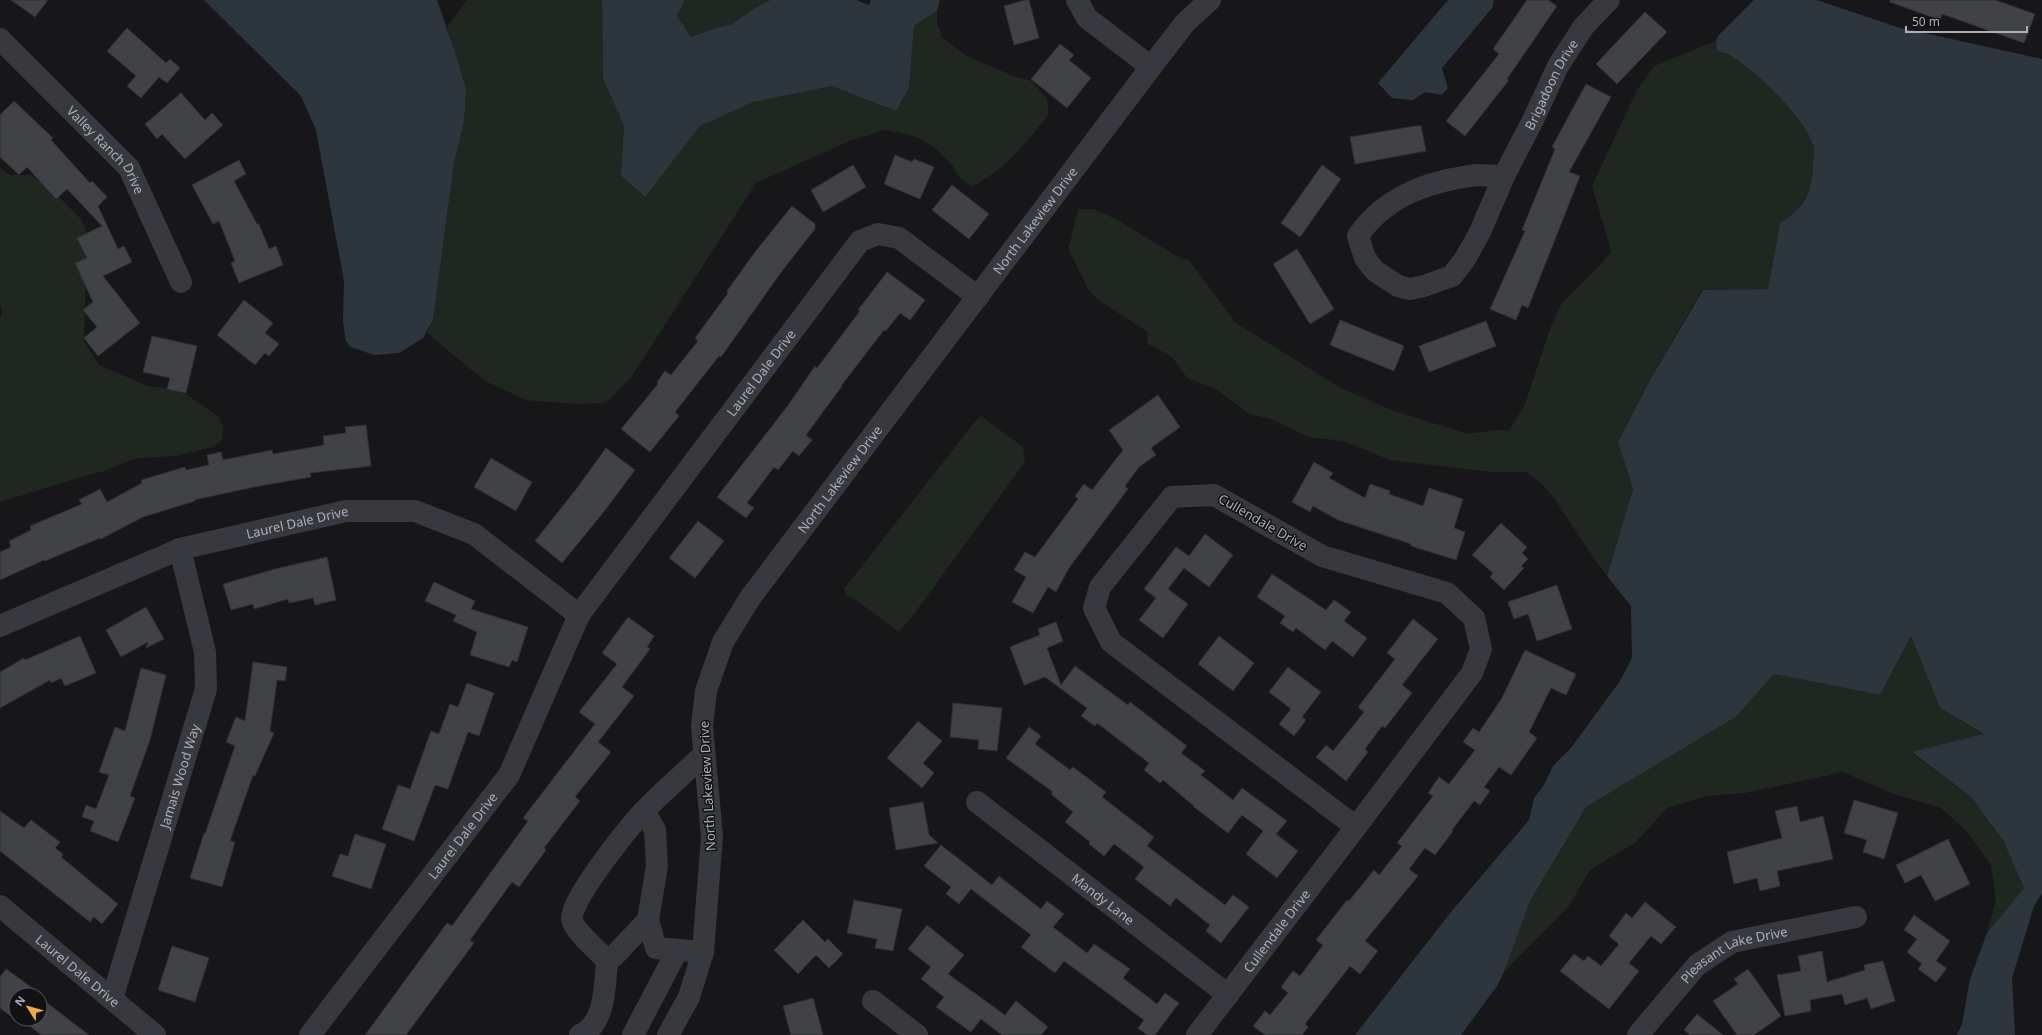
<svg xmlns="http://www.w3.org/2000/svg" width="2042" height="1035" font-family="'Noto Sans',sans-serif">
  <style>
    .green { fill: #1f2720 }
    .water { fill: #2d363d }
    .building { fill: #414246; stroke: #313135; fill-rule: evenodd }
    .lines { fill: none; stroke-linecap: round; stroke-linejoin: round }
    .minor { stroke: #38393e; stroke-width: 22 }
    .labels { text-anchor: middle; stroke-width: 3; stroke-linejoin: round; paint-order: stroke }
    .street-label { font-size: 13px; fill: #aaafb9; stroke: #121214 }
  </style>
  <rect width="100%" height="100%" fill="#171719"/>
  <g class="green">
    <path d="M467,0H602L603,79L624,126L621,176L644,197L700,126L753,102L832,86L896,111L909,88L914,26L937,11V22L942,37L967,56L1013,76L1032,81L1047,99L1049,114C1029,139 1013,161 985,179C980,182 977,185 971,186L959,177L952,165L935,148L919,138L906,134L885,130L849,141L756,183L632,376L611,398L603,403L576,404L526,400L485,381L427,333L433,320L454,163L464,122L466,89L447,27Z"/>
    <polygon points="685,0 770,0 753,9 732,24 710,30 691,37 677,16"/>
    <path d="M1716,41L1717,51C1723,53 1729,55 1734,58C1758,72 1805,119 1813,146C1815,151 1813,158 1813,164C1812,193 1805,209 1780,224L1768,289L1702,290L1650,380L1618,442L1633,489L1607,576L1593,557L1554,498L1543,485L1526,472H1490L1390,460L1343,441L1309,437L1271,419L1249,414L1216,389L1187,378L1172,357L1147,343L1148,332L1100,301L1089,291L1068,248C1074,234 1073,221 1079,209H1093L1116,219L1180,258L1189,260L1236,323L1341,388L1391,410L1468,434L1496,430L1509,431L1525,404L1551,326L1562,303L1601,264L1611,251L1592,186L1637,90L1654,66Z"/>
    <polygon points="0,168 10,175 31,175 53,191 81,219 87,234 84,341 99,365 148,386 178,389 218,416 223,426 222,440 212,447 176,456 137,458 104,471 81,477 0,502 0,319 2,311 0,302"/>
    <polygon points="981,416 1023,447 1025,462 914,614 899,632 853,598 846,596 844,589 973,424"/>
    <polygon points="1911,636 1940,708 1984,735 1912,753 1971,797 2003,840 2024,888 1987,933 1996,900 1991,865 1968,833 1941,808 1894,794 1843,772 1745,793 1707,796 1667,808 1636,842 1590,870 1569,906 1504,972 1530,901 1586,807 1737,716 1774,674 1880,695"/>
  </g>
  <g class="water">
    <polygon points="204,0 437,0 456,55 466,89 464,122 454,163 433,320 423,338 399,353 374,355 351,347 346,341 343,322 344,281 316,130 301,96"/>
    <polygon points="602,0 685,0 677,16 691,37 710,30 732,24 753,9 770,0 856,0 869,5 871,0 940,0 937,11 914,26 909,88 896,111 832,86 753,102 700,126 645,197 621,176 624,126 603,79"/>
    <polygon points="1448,0 1494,0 1492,8 1442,68 1448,88 1442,95 1425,92 1413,100 1392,98 1378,83"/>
    <path d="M1754,0H1817L1897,27L2042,59V893L2034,906L2012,978L2015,1035H1957L1962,1024L1970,979L1987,933L2024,888L2003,840L1971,797L1912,752L1984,734L1940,708L1911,636L1880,695L1774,674L1737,716L1586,807L1530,901L1504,972L1497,986L1461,1035H1355L1451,912L1529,820L1534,798L1544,785L1553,766L1571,748L1620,681L1632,658L1631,606L1607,576L1633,489L1618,442L1650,380L1703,290L1768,289L1780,223C1805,209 1812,192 1813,164C1813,158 1815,150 1813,145C1805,119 1758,72 1734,58C1729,54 1723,53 1717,51L1716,41L1718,36Z"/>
  </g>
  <g class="building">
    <polygon points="11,0 48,0 35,17"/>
    <polygon points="1025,0 1029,0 1039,38 1014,45 1004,6"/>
    <polygon points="1527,0 1548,0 1557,6 1507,79 1509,80 1465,136 1446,121 1499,54 1493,49"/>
    <polygon points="1890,0 1995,0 2035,14 2024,43 1942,14 1940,20 1890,2"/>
    <polygon points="1645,12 1667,32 1617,84 1596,64"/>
    <polygon points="127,28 166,63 170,59 180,68 167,83 159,77 141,98 127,86 136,76 107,51"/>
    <polygon points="1060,44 1074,55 1069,60 1091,78 1067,108 1031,79"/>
    <polygon points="1586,84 1611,97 1569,172 1580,176 1528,308 1522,305 1516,320 1490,309 1525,231 1522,230 1555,149 1552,147"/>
    <polygon points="181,93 205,120 212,113 223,125 185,159 162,134 157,139 145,124"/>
    <polygon points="14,101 53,138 51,140 90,183 92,181 107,197 98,206 118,249 124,246 132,262 103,276 140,323 98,356 84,338 97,327 83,310 93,302 75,263 87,258 77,238 102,226 67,189 56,199 27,167 19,175 0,157 0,115"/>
    <polygon points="1415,126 1421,126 1426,151 1355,164 1350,137"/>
    <polygon points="895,155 912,162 914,159 934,167 920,199 884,184"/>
    <polygon points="239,160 246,174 234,181 257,224 259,224 269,249 276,246 283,265 239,283 231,263 235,261 219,221 213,224 192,185"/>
    <polygon points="853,165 866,187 823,212 811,190"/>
    <polygon points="1322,165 1341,179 1300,237 1281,223"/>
    <polygon points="952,185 989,214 969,239 932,210"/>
    <polygon points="792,206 815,224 815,229 782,271 721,357 719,356 675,412 679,416 650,452 621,429 658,384 657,382 665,371 671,375 698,341 695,338 728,293 727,291 755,252"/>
    <polygon points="1297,249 1334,309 1310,324 1273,264"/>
    <polygon points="887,272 925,300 910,320 900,313 886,331 884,330 841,386 842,386 806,435 812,440 799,456 793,451 778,470 774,467 747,503 754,508 746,518 717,497 789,404 815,366 817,368 860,311 858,310"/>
    <polygon points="244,300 273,323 265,333 279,344 269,356 265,353 255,365 217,335"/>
    <polygon points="1340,320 1404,346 1394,371 1330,345"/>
    <polygon points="1486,321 1496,346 1429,372 1419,346"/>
    <polygon points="152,336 197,346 186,393 167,389 170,378 143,372"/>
    <polygon points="1158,395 1180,427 1151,448 1156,455 1139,467 1125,486 1128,489 1069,568 1056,592 1048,587 1033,613 1012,602 1026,577 1014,570 1025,552 1035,557 1078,499 1075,496 1084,484 1092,490 1123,450 1109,430"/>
    <polygon points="366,425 371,466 310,473 311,477 254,487 194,500 195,501 143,517 101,539 100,538 45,561 44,560 0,580 0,552 11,547 9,541 31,530 30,526 82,504 79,500 100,489 107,502 142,483 141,480 185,467 186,470 209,465 207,455 221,452 223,460 272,450 273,454 324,445 323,436 346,433 345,427"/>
    <polygon points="606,448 635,470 606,509 562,563 535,541 577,488"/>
    <polygon points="491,458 532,482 516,511 474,487"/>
    <polygon points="1314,462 1333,473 1329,478 1365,498 1370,484 1390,491 1389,494 1423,506 1429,488 1463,499 1454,528 1465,532 1456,560 1411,546 1411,544 1338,520 1313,506 1310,512 1292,502"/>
    <polygon points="698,521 724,541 695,578 669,558"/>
    <polygon points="1501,523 1527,547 1522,553 1528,559 1521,566 1524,568 1504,590 1490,577 1493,573 1472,555"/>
    <polygon points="1205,534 1233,555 1209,587 1184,568 1168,589 1188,604 1163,638 1139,620 1156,598 1144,589 1176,547 1189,556"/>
    <polygon points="327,557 336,600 315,605 313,598 289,603 288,599 254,609 253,604 231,610 223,584 275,569"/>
    <polygon points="1272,574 1326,610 1334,600 1351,612 1344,621 1367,638 1353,657 1332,641 1325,650 1296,628 1293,632 1280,623 1285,616 1257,597"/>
    <polygon points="434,582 475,601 471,609 528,627 517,662 512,660 509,667 470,655 477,632 453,621 456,615 425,601"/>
    <polygon points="1557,585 1572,629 1537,641 1528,614 1514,619 1508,602"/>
    <polygon points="146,607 164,639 146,648 148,642 121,657 106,630"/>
    <polygon points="628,617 654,636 647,647 650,649 622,687 634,696 598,742 611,752 575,797 580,801 544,848 546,850 519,887 512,882 470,940 474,943 406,1035 365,1035 447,923 452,926 528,821 523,818 595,724 579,712 617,664 602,653"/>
    <polygon points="1413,619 1438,639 1402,685 1412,693 1385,728 1382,726 1365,749 1368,752 1346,781 1316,757 1326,745 1333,751 1364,712 1358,707 1395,659 1387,653"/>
    <polygon points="1056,622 1063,641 1047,648 1061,685 1075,666 1128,705 1130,702 1187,746 1181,753 1205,771 1201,775 1233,800 1242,788 1287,821 1276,834 1298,851 1277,878 1246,854 1263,831 1242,815 1228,833 1194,807 1194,806 1163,780 1160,783 1144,770 1149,763 1097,723 1095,726 1081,716 1087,708 1045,677 1024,685 1010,647 1040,635 1038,629"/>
    <polygon points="80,636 96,673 65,686 61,678 51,683 50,680 0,708 0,672 24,658 25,660"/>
    <polygon points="1219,636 1254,663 1233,691 1198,664"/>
    <polygon points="1525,650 1576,674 1566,695 1551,688 1529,732 1537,738 1511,775 1499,767 1484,787 1490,791 1480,805 1474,801 1452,830 1453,831 1435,855 1425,848 1409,869 1418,876 1365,941 1378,951 1360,974 1350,966 1305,1024 1308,1027 1302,1035 1265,1035 1253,1026 1265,1011 1270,1015 1288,993 1281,987 1293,971 1300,976 1323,945 1316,940 1347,900 1349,901 1374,870 1379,875 1402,846 1397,843 1433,796 1428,793 1439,777 1449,784 1475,750 1463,742 1473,728 1479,732 1502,698"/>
    <polygon points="253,662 287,667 285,681 277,680 270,731 274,733 255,776 253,775 230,841 235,842 222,887 190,878 204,833 205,834 235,746 226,742 236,717 245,721"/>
    <polygon points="1288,667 1321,692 1302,717 1306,720 1294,736 1279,724 1291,709 1269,692"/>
    <polygon points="141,668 166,675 150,740 130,796 135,798 118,842 90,831 94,821 82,817 86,805 96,809 109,775 99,772 115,727 125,731"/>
    <polygon points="467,683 494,693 479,736 468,732 448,789 435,785 414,841 382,829 398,785 410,789 431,731 439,734 450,704 458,707"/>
    <polygon points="953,703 1002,708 997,751 978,749 979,740 950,737"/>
    <polygon points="918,721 942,741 923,763 934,773 922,788 887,758"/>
    <polygon points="1029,727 1041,736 1035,744 1070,770 1073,767 1106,792 1102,797 1154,837 1147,846 1225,905 1233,895 1249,907 1221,943 1206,931 1210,925 1176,898 1170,906 1135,879 1144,867 1114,844 1104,856 1089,844 1090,842 1065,822 1073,812 1051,794 1053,792 1006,758"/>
    <polygon points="1854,800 1898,813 1884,859 1863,852 1867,840 1844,833"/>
    <polygon points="923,802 929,835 938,843 896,850 889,808"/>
    <polygon points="1797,806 1800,822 1823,816 1833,859 1777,871 1780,886 1760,891 1757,878 1734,884 1727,852 1782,838 1775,811"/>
    <polygon points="0,811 24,828 31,820 60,842 55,848 63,854 61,857 118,904 102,924 94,917 90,922 0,851"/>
    <polygon points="355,834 386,844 371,889 332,876 340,854 348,856"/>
    <polygon points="1948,839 1970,884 1935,901 1921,875 1905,883 1896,865"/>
    <polygon points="941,845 992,885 999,876 1041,909 1047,901 1064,914 1053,927 1087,953 1094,944 1130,969 1123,978 1157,1004 1165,993 1179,1003 1155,1035 1147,1035 1138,1028 1144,1020 1064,961 1055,973 1021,947 1031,935 971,889 959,904 946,894 951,887 924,866"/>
    <polygon points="854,900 902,909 893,951 875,948 877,939 847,933"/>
    <polygon points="1645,902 1676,927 1661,944 1651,936 1629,963 1639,971 1609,1009 1560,971 1574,954 1584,961 1588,956 1601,966 1619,944 1609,936 1626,913 1632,918"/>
    <polygon points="1914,915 1950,941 1936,961 1947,968 1936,982 1918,969 1922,964 1907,952 1917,939 1904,930"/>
    <polygon points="803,920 825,942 828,939 843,954 829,968 816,955 798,974 774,950"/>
    <polygon points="927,925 964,955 948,974 1005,1015 1016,1001 1048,1027 1041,1035 1002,1035 981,1019 971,1032 936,1007 944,997 921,979 931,967 908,949"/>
    <polygon points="172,946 209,958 195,1002 158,990"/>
    <polygon points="1822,951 1827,982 1865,970 1864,965 1883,961 1895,1001 1871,1009 1867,998 1845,1005 1842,994 1810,1000 1811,1011 1785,1016 1777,975 1801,971 1798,956"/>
    <path d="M6,969L44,996L42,999L89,1035H41L25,1022L23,1025L0,1008V977ZM16,995H40V1019H16Z"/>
    <polygon points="1748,969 1781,1016 1754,1035 1737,1035 1713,1001 1738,984 1734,979"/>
    <polygon points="813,998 823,1035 791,1035 783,1006"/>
    <polygon points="1697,1014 1723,1035 1690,1035 1684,1030"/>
  </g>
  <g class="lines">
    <g class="minor">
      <polyline points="1077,0 1087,18 1151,67"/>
      <path id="s1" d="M0,39L129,168L181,282"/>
      <path d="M1477,175L1504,176L1480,232L1465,259L1452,276L1424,286L1410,289L1398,286L1375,271L1365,258L1358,236C1386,195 1430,181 1477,175Z"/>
      <path id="s2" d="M1504,176L1533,120L1558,66L1584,26L1609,0"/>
      <polygon points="1214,495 1322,556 1447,593 1474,618 1481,649 1472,673 1356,827 1111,642 1094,608 1100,587 1172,497"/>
      <path id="s3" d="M0,626L180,549L346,511H415L474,534L579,615"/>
      <path id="s4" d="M977,802L1228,995"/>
      <polyline points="644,811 655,830 657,866 648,920 656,948 703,952"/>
      <path id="s5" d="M0,906L155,1035"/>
      <path d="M607,960C598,951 573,930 572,919C569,901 630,826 644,811C663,791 685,773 704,754"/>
      <polyline points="607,960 614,956 648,920"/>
      <path id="s6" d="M112,999L206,689L205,652L180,549"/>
      <polyline points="873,1001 917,1035"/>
      <path id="s7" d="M310,1035L509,775L579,615L860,241L878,234L899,238L978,297"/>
      <path d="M580,1035C606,1024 605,984 607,960"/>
      <polyline points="633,1035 677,951"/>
      <path id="s8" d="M668,1035L689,997L703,952L712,836L702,726L706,691L723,642L750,598L1151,67L1185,23L1210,0"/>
      <path id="s9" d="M1197,1035L1356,827"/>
      <path id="s10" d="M1638,1035L1697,965L1732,942L1856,917"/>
    </g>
  </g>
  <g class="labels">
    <g class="street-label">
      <text dy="5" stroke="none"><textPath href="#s2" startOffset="103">Brigadoon Drive</textPath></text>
      <text dy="5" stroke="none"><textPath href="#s1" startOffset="154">Valley Ranch Drive</textPath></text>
      <text dy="5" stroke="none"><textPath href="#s8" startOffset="929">North Lakeview Drive</textPath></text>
      <text dy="5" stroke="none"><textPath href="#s7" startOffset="805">Laurel Dale Drive</textPath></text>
      <text dy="5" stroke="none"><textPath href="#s8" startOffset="605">North Lakeview Drive</textPath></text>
      <text transform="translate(1263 522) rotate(30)" y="5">Cullendale Drive</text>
      <text dy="5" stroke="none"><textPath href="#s3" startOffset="316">Laurel Dale Drive</textPath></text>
      <text dy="5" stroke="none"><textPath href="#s6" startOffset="233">Jamais Wood Way</textPath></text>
      <text transform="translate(707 786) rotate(-93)" y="5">North Lakeview Drive</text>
      <text dy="5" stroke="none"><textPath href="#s7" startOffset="251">Laurel Dale Drive</textPath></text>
      <text dy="5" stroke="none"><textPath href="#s4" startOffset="159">Mandy Lane</textPath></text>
      <text dy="5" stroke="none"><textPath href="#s9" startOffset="131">Cullendale Drive</textPath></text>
      <text dy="5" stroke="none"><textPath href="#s10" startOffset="130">Pleasant Lake Drive</textPath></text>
      <text dy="5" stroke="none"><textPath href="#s5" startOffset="101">Laurel Dale Drive</textPath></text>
    </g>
  </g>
  <g transform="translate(28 1007) rotate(307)"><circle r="19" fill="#121214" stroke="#4f5156"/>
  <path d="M0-3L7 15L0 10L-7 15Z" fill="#efae39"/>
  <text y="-6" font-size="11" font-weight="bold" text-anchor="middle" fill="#aaafb9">N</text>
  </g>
  <path d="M1906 26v6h121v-6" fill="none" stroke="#aaafb9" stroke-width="2"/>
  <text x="1912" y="26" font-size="12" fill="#aaafb9" stroke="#121214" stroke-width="3" paint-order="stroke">50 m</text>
</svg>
